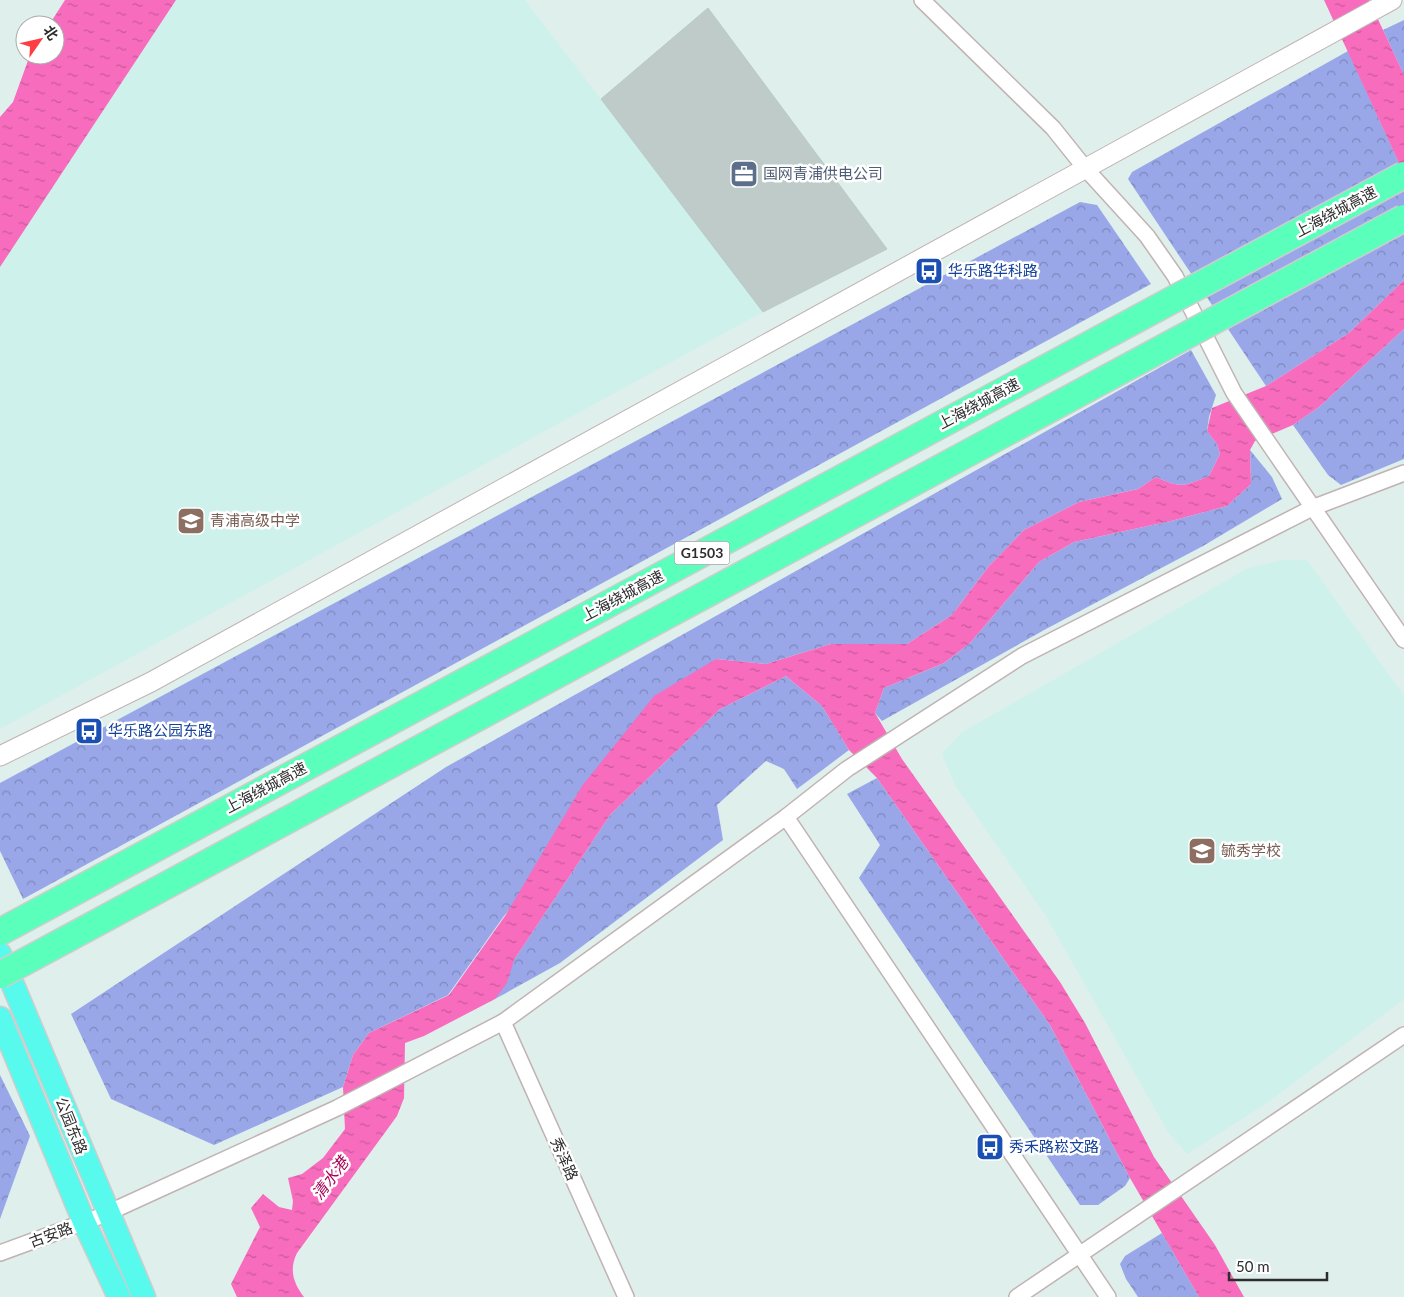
<svg xmlns="http://www.w3.org/2000/svg" width="1404" height="1297" font-family="Lato,'Noto Sans SC',sans-serif">
  <style>
    .education { fill: #cef1eb }
    .forest { fill: url(#forest-crowns) }
    .water { fill: url(#water-ripples) }
    .building { fill: #becbc8; stroke: #b8cbc7 }
    .lines { fill: none; stroke-linecap: round; stroke-linejoin: round }
    .minor-casing { stroke: #c1b3b3; stroke-width: 18 }
    .tertiary-casing { stroke: #c1b3b3; stroke-width: 21 }
    .primary-casing { stroke: #cdcdcd; stroke-width: 25 }
    .minor { stroke: #fff; stroke-width: 15 }
    .tertiary { stroke: #fff; stroke-width: 19 }
    .primary { stroke: #59faee; stroke-width: 22 }
    .motorway-bridge-casing { stroke: #cdcdcd; stroke-width: 29; stroke-linecap: butt }
    .motorway-bridge { stroke: #5affbb; stroke-width: 26 }
    .labels { text-anchor: middle; stroke-width: 5; stroke-linejoin: round; paint-order: stroke }
    .shield { fill: #fff; stroke: #6c6c6c; stroke-width: 1 }
    .shield-label { font-size: 14px; font-weight: bold; fill: #2d2d2d }
    .service-label { font-size: 15px; fill: #4e5e75; stroke: #fff; text-anchor: start }
    .street-label { font-size: 15px; fill: #2d2d2d; stroke: #fff }
    .transit-label { font-size: 15px; fill: #164399; stroke: #fff; text-anchor: start }
    .education-label { font-size: 15px; fill: #785e54; stroke: #fff; text-anchor: start }
    .water-label { font-size: 16px; font-style: italic; fill: #aa0457; stroke: #fff }
  </style>
  <defs>
    <pattern id="forest-crowns" width="20" height="18" patternUnits="userSpaceOnUse" patternTransform="scale(1.25)"><rect width="20" height="18" fill="#99a7e9"/><path d="M2 6a3 3 0 1 1 6 0M12 15a3 3 0 1 1 6 0" fill="none" stroke="#7d88bd"/></pattern>
    <pattern id="water-ripples" width="26" height="14" patternUnits="userSpaceOnUse" patternTransform="scale(1.25)"><rect width="26" height="14" fill="#f76cbd"/><path d="M2 4q2-2 4 0t4 0M15 11q2-2 4 0t4 0" fill="none" stroke="#c8599a"/></pattern>
  </defs>
  <rect width="100%" height="100%" fill="#dfefeb"/>
  <g class="education">
    <polygon points="176,0 525,0 763,312 0,729 0,267"/>
    <polygon points="1282,560 1307,560 1404,696 1404,999 1270,1101 1187,1154 1168,1132 1046,916 955,785 942,754 961,733 1248,568"/>
  </g>
  <g class="forest">
    <polygon points="1404,20 1404,75 1383,30"/>
    <polygon points="1348,51 1404,174 1404,280 1349,333 1266,386 1128,179 1132,172"/>
    <polygon points="1080,202 1097,205 1151,284 23,899 0,851 0,783"/>
    <polygon points="1404,329 1404,459 1341,485 1328,475 1293,425 1319,407"/>
    <path d="M1191,350L1216,395L1209,417L1207,431L1217,444L1220,454L1209,476C1183,486 1182,489 1156,477L1138,489L1079,502L1024,530L989,566L952,615L907,644H831L766,664L716,659L504,916L448,995L369,1033L353,1055L343,1087L214,1145L111,1099L71,1014L446,767Z"/>
    <polygon points="1250,450 1272,477 1282,499 1203,546 1046,629 882,721 875,713 884,688 944,663 970,643 1039,562 1074,542 1171,521 1227,506 1251,484"/>
    <polygon points="786,676 822,706 849,750 797,789 784,769 766,761 717,805 723,840 560,963 495,999 494,990 610,815 720,709"/>
    <polygon points="877,778 1050,1025 1130,1178 1125,1186 1098,1205 1080,1205 859,878 880,845 847,794"/>
    <polygon points="0,1075 30,1136 0,1219"/>
    <polygon points="1162,1233 1199,1297 1138,1297 1126,1279 1120,1264 1125,1256"/>
  </g>
  <g class="water">
    <polygon points="65,0 176,0 0,267 0,117 13,102 30,55 55,55 55,25 49,25"/>
    <polygon points="1324,0 1369,0 1404,75 1404,174"/>
    <path d="M1404,280V329L1319,407L1293,425L1255,441L1250,450L1251,484L1227,506L1171,521L1074,542L1039,562L970,643L944,663L884,688L875,713L902,759L1060,982L1085,1023L1154,1157L1215,1245L1244,1297H1199L1130,1178L1050,1025L877,778L849,750L822,706L786,676L720,709L610,815L514,960L507,983L495,999L424,1036L405,1043L404,1098L397,1116L297,1253C289,1269 293,1283 304,1297H237L231,1284L260,1227L251,1208L263,1194L279,1207L292,1210L293,1201L288,1178L302,1174L323,1158L345,1129L343,1087L353,1055L369,1033L449,995L505,916L582,786L654,696L716,659L766,664L831,644H907L952,615L989,566L1024,530L1079,502L1138,489L1156,477C1182,489 1183,486 1209,476L1220,454L1217,444L1207,431L1212,408L1266,386L1349,333Z"/>
  </g>
  <polygon class="building" points="708,8 887,249 763,312 601,99"/>
  <g class="lines">
    <defs>
      <g id="minor">
        <polyline points="922,0 1053,128 1085,168 1147,236 1175,276 1234,393 1404,640"/>
        <polyline points="786,817 1108,1297"/>
        <polyline points="503,1022 626,1297"/>
        <polyline points="0,1253 101,1216 337,1108 503,1022 786,817 847,769 1022,656 1312,508 1404,473"/>
        <polyline points="1017,1297 1404,1035"/>
      </g>
      <polyline id="tertiary" points="0,756 151,682 1392,0"/>
      <g id="primary">
        <polyline points="0,954 144,1297"/>
        <polyline points="0,1018 84,1222 119,1297"/>
      </g>
    </defs>
    <use href="#minor" class="minor-casing"/>
    <use href="#tertiary" class="tertiary-casing"/>
    <use href="#primary" class="primary-casing"/>
    <use href="#minor" class="minor"/>
    <use href="#tertiary" class="tertiary"/>
    <use href="#primary" class="primary"/>
    <defs>
      <g id="motorway-bridge">
        <polyline points="0,932 1404,175"/>
        <polyline points="0,975 1404,218"/>
      </g>
    </defs>
    <use href="#motorway-bridge" class="motorway-bridge-casing"/>
    <use href="#motorway-bridge" class="motorway-bridge"/>
  </g>
  <defs>
    <symbol id="office-square" viewBox="-11 -11 22 22"><rect x="-9" y="-9" width="18" height="18" rx="4" fill="#5c6f8a" stroke="#fff"/><path d="M-6-3h4V-5.5h4V-3h4V5H-6ZM-1-4.5V-3h2v-1.5ZM-6 0V1H6V0Z" fill="#fff"/></symbol>
    <symbol id="bus-square" viewBox="-11 -11 22 22"><rect x="-9" y="-9" width="18" height="18" rx="4" fill="#1a4fb4" stroke="#fff"/><path d="M-5-6H5V4H4V6H2V4H-2V6H-4V4H-5ZM-3.5-4V0h7V-4ZM-3.5 1.2v1.5H-2V1.2ZM2 1.2v1.5H3.5V1.2Z" fill="#fff"/></symbol>
    <symbol id="school-square" viewBox="-11 -11 22 22"><rect x="-9" y="-9" width="18" height="18" rx="4" fill="#8d6e63" stroke="#fff"/><path d="M0-5L7-2L0 1L-7-2ZM-4 1L0 2.5L4 1V4Q0 6-4 4Z" fill="#fff"/></symbol>
  </defs>
  <g fill-rule="evenodd">
    <use href="#office-square" x="728" y="158" width="32" height="32"/>
    <use href="#bus-square" x="913" y="255" width="32" height="32"/>
    <use href="#school-square" x="175" y="505" width="32" height="32"/>
    <use href="#bus-square" x="73" y="715" width="32" height="32"/>
    <use href="#school-square" x="1186" y="835" width="32" height="32"/>
    <use href="#bus-square" x="974" y="1131" width="32" height="32"/>
  </g>
  <g class="labels">
    <rect class="shield" x="674.5" y="541.5" width="55" height="23" rx="4"/>
    <g class="shield-label">
      <text x="702" y="558">G1503</text>
    </g>
    <g class="service-label">
      <text x="763" y="179">国网青浦供电公司</text>
    </g>
    <g class="street-label">
      <text transform="translate(1336 212) rotate(-28)" y="5">上海绕城高速</text>
      <text transform="translate(979 404) rotate(-28)" y="5">上海绕城高速</text>
      <text transform="translate(623 596) rotate(-28)" y="5">上海绕城高速</text>
      <text transform="translate(266 788) rotate(-28)" y="5">上海绕城高速</text>
      <text transform="translate(71 1126) rotate(68)" y="5">公园东路</text>
      <text transform="translate(564 1159) rotate(66)" y="5">秀泽路</text>
      <text transform="translate(51 1235) rotate(-20)" y="5">古安路</text>
    </g>
    <g class="transit-label">
      <text x="948" y="276">华乐路华科路</text>
      <text x="108" y="736">华乐路公园东路</text>
      <text x="1009" y="1152">秀禾路崧文路</text>
    </g>
    <g class="education-label">
      <text x="210" y="526">青浦高级中学</text>
      <text x="1221" y="856">毓秀学校</text>
    </g>
    <g class="water-label">
      <text transform="translate(330 1178) rotate(-53)" y="6">清水港</text>
    </g>
  </g>
  <g transform="translate(40 40) rotate(56)"><circle r="24" fill="#ffffff" stroke="#ababab"/>
  <path d="M0-4L9 19L0 12L-9 19Z" fill="#ff3c42"/>
  <text y="-8" font-size="14" font-weight="bold" text-anchor="middle" fill="#2d2d2d">北</text>
  </g>
  <path d="M1229 1272v8h98v-8" fill="none" stroke="#2d2d2d" stroke-width="2.5"/>
  <text x="1236" y="1272" font-size="15" fill="#2d2d2d" stroke="#ffffff" stroke-width="4" paint-order="stroke">50 m</text>
</svg>
